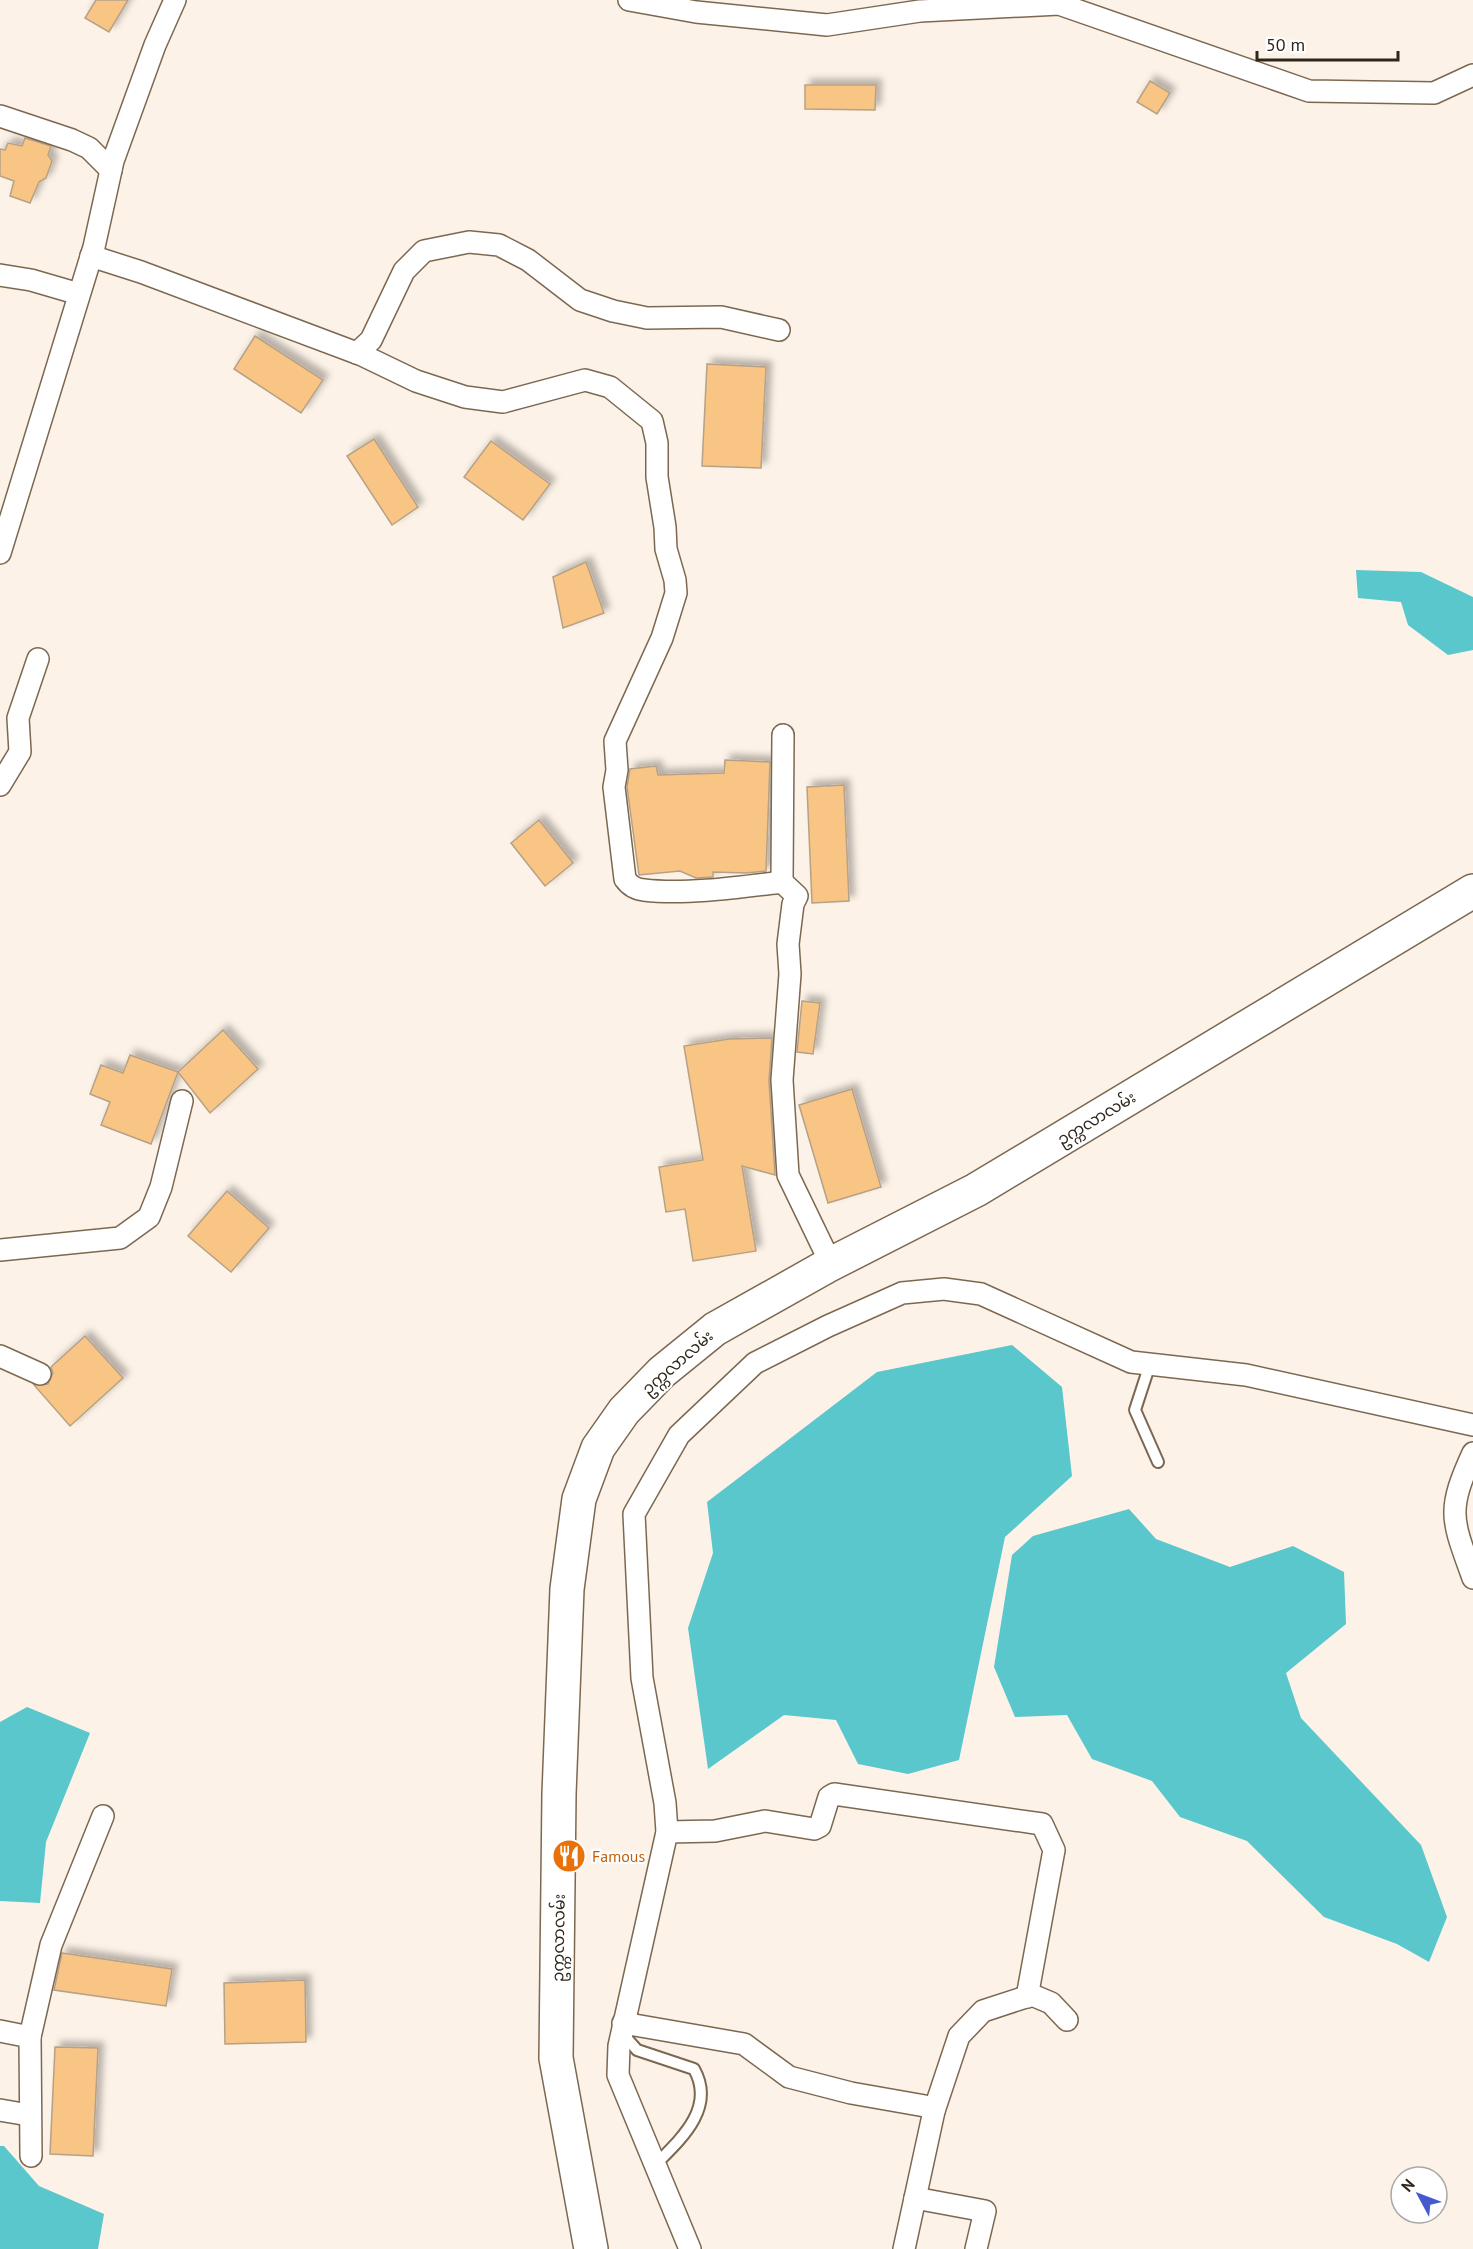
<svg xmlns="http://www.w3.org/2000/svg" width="1473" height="2249" font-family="'PT Sans','Noto Sans Myanmar',sans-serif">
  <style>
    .water { fill: #59c7cc }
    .building { fill: #f9c585; stroke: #b6a187; stroke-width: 1.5; filter: url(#shadow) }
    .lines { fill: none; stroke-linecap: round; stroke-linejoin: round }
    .service-casing { stroke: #7c6850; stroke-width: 14 }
    .minor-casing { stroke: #7c6850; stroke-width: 24 }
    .primary-casing { stroke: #7c6850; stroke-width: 36 }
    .service { stroke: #fff; stroke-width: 10 }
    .minor { stroke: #fff; stroke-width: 21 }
    .primary { stroke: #fff; stroke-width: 33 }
    .labels { text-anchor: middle; stroke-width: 4.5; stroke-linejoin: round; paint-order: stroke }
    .street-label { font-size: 16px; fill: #2e261b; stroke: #fff }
    .food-label { font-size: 16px; fill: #c56008; stroke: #fff; text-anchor: start }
  </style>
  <defs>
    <filter id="shadow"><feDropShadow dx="5.5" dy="-5.5" stdDeviation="3" flood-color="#0004"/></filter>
  </defs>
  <rect width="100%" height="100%" fill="#fcf2e7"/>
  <g class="water">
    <polygon points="1356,570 1421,572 1473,597 1473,650 1448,655 1408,625 1401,602 1358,598"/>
    <polygon points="1012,1345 1062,1387 1072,1476 1005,1537 959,1760 908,1774 858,1764 836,1720 784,1715 708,1769 688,1628 713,1553 707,1502 877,1372"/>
    <polygon points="1129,1509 1156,1539 1230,1567 1293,1546 1344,1572 1346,1624 1286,1673 1301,1718 1421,1845 1447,1917 1429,1962 1397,1944 1324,1917 1247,1841 1180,1817 1152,1781 1092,1759 1067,1715 1015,1717 994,1667 1012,1555 1033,1536"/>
    <polygon points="27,1707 90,1733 46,1842 40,1903 0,1901 0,1722"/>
    <polygon points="0,2146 4,2146 39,2186 104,2214 98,2249 0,2249"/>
  </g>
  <g class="building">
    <polygon points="96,0 128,0 109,32 85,18"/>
    <polygon points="1150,81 1170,93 1157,114 1137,102"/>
    <polygon points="805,85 876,85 875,110 805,109"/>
    <polygon points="25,138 51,146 48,155 52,161 46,178 39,182 30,203 10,196 14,181 0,176 0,149 5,150 8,143 22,146"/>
    <polygon points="255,336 323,380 301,413 234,369"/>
    <polygon points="707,364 766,367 761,468 702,466"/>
    <polygon points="374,439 418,507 392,525 347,456"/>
    <polygon points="491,441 550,484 523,520 464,477"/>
    <polygon points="586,562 604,613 563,628 553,577"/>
    <polygon points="725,760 770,762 766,871 746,873 713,872 713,877 696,878 680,871 639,875 627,787 630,769 656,766 658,775 724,773"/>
    <polygon points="844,785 849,901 812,903 807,787"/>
    <polygon points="539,820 573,863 545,886 511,843"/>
    <polygon points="802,1001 820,1003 813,1054 797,1052"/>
    <polygon points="223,1030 258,1069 210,1113 178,1072"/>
    <polygon points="772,1038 769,1081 775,1175 742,1166 756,1251 693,1261 685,1209 666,1212 659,1167 703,1160 684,1046 729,1039"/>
    <polygon points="130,1055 178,1072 151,1144 101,1125 110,1102 90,1094 101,1065 123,1073"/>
    <polygon points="852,1089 881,1187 828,1203 799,1105"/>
    <polygon points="227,1191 269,1228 231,1272 188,1236"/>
    <polygon points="85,1336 123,1378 70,1426 34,1385 48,1384 53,1373 51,1367"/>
    <polygon points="62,1953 172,1969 166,2006 54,1990"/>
    <polygon points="305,1980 306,2042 225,2044 224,1983"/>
    <polygon points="55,2047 98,2048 93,2156 50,2154"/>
  </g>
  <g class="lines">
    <defs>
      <g id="service">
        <polyline points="1150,1364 1135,1410 1158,1462"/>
        <path d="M622,2033L637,2050L694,2069C716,2108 681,2139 655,2165"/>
      </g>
      <g id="minor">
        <polyline points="629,0 696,12 827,25 920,11 1059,4 1309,91 1434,93 1473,75"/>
        <polyline points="0,116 72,140 89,148 111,170"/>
        <path d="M91,256L141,272L362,355L416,381L465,397L503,402L585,380L610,387L652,421L657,443V477L665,527L666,549L675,580L676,593L662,638L615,741L617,770L614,787L625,879C630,886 635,889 644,890C684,895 741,887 782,882L797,896L793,904L788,944L790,974L782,1080L788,1175L831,1264"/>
        <polyline points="0,275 31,280 79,294"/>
        <polyline points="357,353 371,340 404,271 424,251 469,242 499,245 528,260 580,300 613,311 647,318 721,317 779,330"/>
        <polyline points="0,553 94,247 113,161 155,45 175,0"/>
        <polyline points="0,785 20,752 18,718 38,659"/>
        <polyline points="782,882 783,735"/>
        <polyline points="0,1250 120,1238 149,1217 161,1187 182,1101"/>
        <polyline points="0,1356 40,1374"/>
        <path d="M1473,1453C1446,1512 1452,1519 1473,1578"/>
        <polyline points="667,1832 715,1831 765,1821 814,1829 820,1826 829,1797 834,1794 1042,1824 1054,1850 1027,1997"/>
        <polyline points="623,2023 744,2044 789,2077 851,2093 925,2106 934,2111"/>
        <polyline points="0,2031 30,2037 31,2156"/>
        <polyline points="30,2037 51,1945 103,1816"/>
        <polyline points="0,2110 29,2115"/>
        <polyline points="915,2198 985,2211 976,2249"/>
        <polyline points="690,2249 618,2075 619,2046 667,1832 665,1803 642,1678 634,1514 679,1435 755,1363 828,1326 902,1293 944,1289 981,1294 1131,1362 1246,1375 1473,1425"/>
        <polyline points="904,2249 934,2111 959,2036 983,2011 1032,1995 1051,2003 1067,2020"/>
      </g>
      <polyline id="primary" points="591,2249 556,2058 559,1794 567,1589 579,1499 598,1448 624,1411 662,1372 715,1329 827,1266 976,1190 1473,891"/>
    </defs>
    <use href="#service" class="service-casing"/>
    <use href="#minor" class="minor-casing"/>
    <use href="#primary" class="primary-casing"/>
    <use href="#service" class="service"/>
    <use href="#minor" class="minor"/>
    <use href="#primary" class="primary"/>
  </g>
  <defs>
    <symbol id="restaurant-disc" viewBox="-11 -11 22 22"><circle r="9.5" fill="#e8710a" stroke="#fff"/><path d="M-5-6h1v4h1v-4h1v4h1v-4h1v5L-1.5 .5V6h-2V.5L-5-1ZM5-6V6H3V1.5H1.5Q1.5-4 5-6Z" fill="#fff"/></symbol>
  </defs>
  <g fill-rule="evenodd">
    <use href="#restaurant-disc" x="550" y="1837" width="38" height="38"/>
  </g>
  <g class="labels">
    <g class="street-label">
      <text transform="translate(1096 1118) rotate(-31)" y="6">ဥက္ကလာလမ်း</text>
      <text transform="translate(677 1362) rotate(-41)" y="6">ဥက္ကလာလမ်း</text>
      <text transform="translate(558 1938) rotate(-89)" y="6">ဥက္ကလာလမ်း</text>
    </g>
    <g class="food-label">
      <text x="592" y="1862">Famous</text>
    </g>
  </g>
  <g transform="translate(1419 2195) rotate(311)"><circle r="28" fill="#ffffff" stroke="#aba8a4" stroke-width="1.5"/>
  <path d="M0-4.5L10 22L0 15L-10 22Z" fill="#445ace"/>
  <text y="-9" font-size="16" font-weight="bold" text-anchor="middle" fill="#2e261b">N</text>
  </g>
  <path d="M1257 51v9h141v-9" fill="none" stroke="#2e261b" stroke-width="3"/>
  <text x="1266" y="51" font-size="18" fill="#2e261b" stroke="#ffffff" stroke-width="4.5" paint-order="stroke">50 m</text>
</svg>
